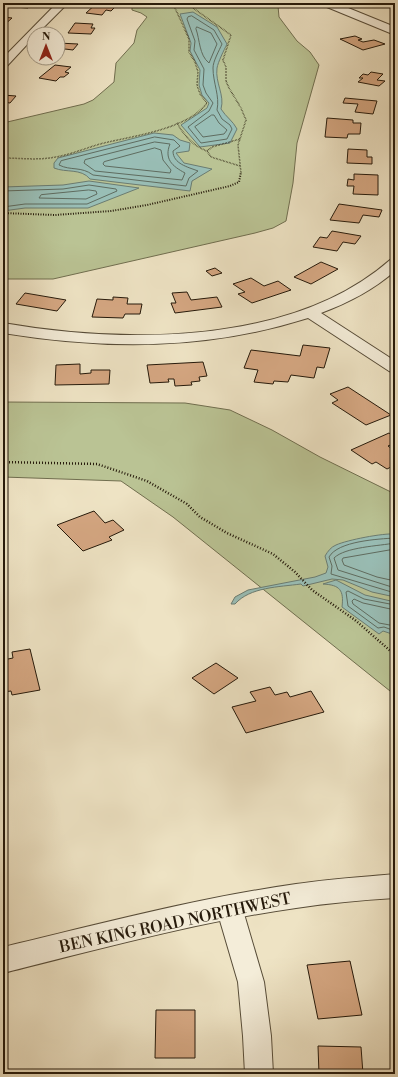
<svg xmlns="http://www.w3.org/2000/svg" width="398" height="1077" font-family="'Libre Bodoni',serif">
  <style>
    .green { fill: #bac394; stroke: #706e4f }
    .water { fill: #99beb6; stroke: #6b7c71 }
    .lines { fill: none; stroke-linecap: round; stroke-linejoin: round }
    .shore { stroke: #5f6c60; stroke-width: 1 }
    .building { fill: #d5a782; stroke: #25190a }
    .minor-casing { stroke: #574c38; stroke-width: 2 }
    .tertiary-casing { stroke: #574c38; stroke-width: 2 }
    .path-far2 { stroke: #25190a; stroke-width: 1.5; stroke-dasharray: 0.5 1; stroke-linecap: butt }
    .path-far1 { stroke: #25190a; stroke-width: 2; stroke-dasharray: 1 1.5; stroke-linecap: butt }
    .path { stroke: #25190a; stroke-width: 2.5; stroke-dasharray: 1 2; stroke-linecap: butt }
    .minor { fill: #f4edd9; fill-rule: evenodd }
    .tertiary { fill: #f4edd9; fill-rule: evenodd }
    .labels { text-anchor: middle; stroke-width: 3; stroke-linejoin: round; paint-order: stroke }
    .near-street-label { font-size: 16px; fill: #25190a; stroke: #f4edd9 }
  </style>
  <rect width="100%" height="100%" fill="#eee3c4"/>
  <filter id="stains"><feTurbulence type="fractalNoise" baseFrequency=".005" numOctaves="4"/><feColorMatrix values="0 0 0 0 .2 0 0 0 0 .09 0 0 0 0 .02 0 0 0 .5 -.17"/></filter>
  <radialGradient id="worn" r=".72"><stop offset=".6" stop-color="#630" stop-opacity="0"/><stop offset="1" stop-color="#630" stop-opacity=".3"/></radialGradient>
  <g class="green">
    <polygon points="132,3 290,3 278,6 279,17 297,41 310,52 319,65 297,143 293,183 286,221 273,228 255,233 53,279 3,279 3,123 84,104 93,100 114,82 116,63 134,43 137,30 147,17 141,13 132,10"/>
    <polygon points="3,402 185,403 230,410 272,430 320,457 395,494 395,695 173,517 121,481 3,477"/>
  </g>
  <g class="water">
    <path d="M193,12L217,27L227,44C224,50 218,62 217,68C215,83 225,95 221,109C226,117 233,121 237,129L230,143L200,147L181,125L207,108L209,103L202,95L199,85L200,70L190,51L191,43L180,14Z"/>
    <path d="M154,133L173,135L180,140L190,143L189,151L176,153L184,163L212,169L192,181L190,191L90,179C81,168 66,173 54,168V163L58,158Z"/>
    <polygon points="89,181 139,188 88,208 25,208 3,211 3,187 63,185"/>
    <path d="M395,534V597L372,592L343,580L332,579L303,586L301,584C279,587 250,587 235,604H231L235,597L248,590L315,577L326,573L328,567L325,556C328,551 331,547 336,545C347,540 383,533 395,534Z"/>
    <path d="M336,580L365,595L395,602V635L383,631L379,634L342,607C344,590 340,585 323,584Z"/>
  </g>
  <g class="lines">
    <g class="shore">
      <path d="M192,16L214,30L222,44C219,51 213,61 213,68C213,83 220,96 217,110L222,119L230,125L232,129L227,139L201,143L188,127L209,111L213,103L206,93L203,85L204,69L194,50L195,41L187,19L188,17Z"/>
      <path d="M197,27L211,33L217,44L209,63C199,55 200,40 196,29Z"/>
      <polygon points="212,115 214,115 219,123 227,130 224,134 203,137 195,127"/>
      <path d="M155,137L174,140L180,146L173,151C173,164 188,167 198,171L189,178L186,186L93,175C81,166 71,171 59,165L61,161Z"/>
      <path d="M155,142L170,144C164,159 172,166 185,173L182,180L95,171L84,163L85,160Z"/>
      <polygon points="155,148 161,150 163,160 171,170 170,173 105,166 103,164 104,162"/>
      <polygon points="89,190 96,191 97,194 86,199 39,198 41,195"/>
      <polyline points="3,191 63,189 89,185 116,189 117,191 87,204 25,204 3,207"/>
      <path d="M395,538C378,539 338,541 329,557L332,566L331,574L395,593"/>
      <path d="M395,543C379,546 345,547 334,558L338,570L395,588"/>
      <polyline points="395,549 343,558 342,560 344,565 377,577 395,581"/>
      <polyline points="395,605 364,599 348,591 346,592 348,606 378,628 384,627 395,631"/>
      <polyline points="395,610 363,603 354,599 352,601 353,604 379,623 395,626"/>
    </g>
  </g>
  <g class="building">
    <polygon points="18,3 33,3 28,8 14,7"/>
    <polygon points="97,3 110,3 108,5 116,6 111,11 106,10 102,15 86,13"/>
    <polygon points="3,17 12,18 3,26"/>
    <polygon points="75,23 93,24 91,28 95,28 91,34 68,33"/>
    <polygon points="355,36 362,39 358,40 363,42 374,40 385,44 363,50 340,39"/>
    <polygon points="58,43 78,44 73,50 65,49 61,54 58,54"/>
    <polygon points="55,65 71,67 65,72 69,73 64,77 60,77 56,81 39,78"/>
    <polygon points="371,72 383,74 377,80 385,81 379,86 358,82 363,78 359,78 363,74 368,75"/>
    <polygon points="3,95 16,96 10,103 3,102"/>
    <polygon points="345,98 377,101 373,114 355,112 358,104 343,103"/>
    <polygon points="327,118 353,120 353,123 361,123 360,134 348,134 347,138 325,137"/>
    <polygon points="348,149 367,150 367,157 372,157 372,164 347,163"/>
    <polygon points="354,174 378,175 378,195 353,194 354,186 347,186 348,179 354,180"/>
    <polygon points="339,204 382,210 379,217 363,215 359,223 330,220"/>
    <polygon points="332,231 361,236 355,244 343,242 337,251 313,247 320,237 327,238"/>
    <polygon points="321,262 338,269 311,284 294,277"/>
    <polygon points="215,268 222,273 212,276 206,271"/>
    <polygon points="251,278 264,286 278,281 291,290 252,303 238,294 245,292 233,284"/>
    <polygon points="187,292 191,300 217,297 222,307 175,313 171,303 176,303 172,293"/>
    <polygon points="25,293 66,300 57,311 16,304"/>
    <polygon points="113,297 128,298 127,304 142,304 140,314 125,314 123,318 92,317 97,299 113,300"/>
    <polygon points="303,345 330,348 324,368 317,367 314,378 291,375 288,382 274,381 273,384 254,382 258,370 244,368 251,350 300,356"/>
    <polygon points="203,362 207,376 199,377 200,381 191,382 192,385 175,386 174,379 168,379 169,382 150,383 147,365"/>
    <polygon points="80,364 80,374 91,373 91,370 110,370 109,384 55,385 56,365"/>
    <polygon points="348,387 391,415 366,425 332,403 338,400 330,394"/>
    <polygon points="389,433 395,437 395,443 388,446 395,451 395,465 387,469 376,462 372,464 351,450"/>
    <polygon points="94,511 105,523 113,520 124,530 109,537 112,540 83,551 57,525"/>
    <polygon points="30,649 40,690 12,695 11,691 3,692 3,660 13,658 12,652"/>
    <polygon points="216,663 238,678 214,694 192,678"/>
    <polygon points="270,687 275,695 287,692 290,697 311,691 324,712 246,733 232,707 256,701 250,692"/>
    <polygon points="350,961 362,1015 318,1019 307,965"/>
    <polygon points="156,1010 195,1010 195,1058 155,1058"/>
    <polygon points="318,1046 361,1047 363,1074 319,1074"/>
  </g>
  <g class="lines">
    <defs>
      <g id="minor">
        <polygon points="57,3 68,3 37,34 34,34 34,37 7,66 3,67 3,58"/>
        <path d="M395,259V271C373,290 348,303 321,313L395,361V373L389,371L308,318C207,350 107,350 3,333V323C124,344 292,346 390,260Z"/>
        <polygon points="229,897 238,900 242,907 264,982 271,1036 273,1074 245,1074 243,1036 238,982 216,907 220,900"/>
      </g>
      <g id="tertiary">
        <polygon points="320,3 336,3 395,27 395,35 322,5"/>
        <path d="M395,874V898C362,900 329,903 296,908C197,922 100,949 3,973V947C100,924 197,898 296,884C329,879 362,877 395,874Z"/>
      </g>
    </defs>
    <use href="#minor" class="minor-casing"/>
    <use href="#tertiary" class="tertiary-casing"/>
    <g class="path-far2">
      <polyline points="186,3 231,35 223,60 226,67 226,81 229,88 241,108 246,120 238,145 241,173"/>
      <path d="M177,123C184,135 193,146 207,151"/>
      <polyline points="240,139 212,147 207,151 211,157 240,166"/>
      <path d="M3,158C18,158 34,160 49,158C67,156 83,149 100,144C131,136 187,130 207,103L200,94L197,85L198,72L195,62L189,52V39L176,10L171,3"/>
    </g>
    <polyline class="path-far1" points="3,213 55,215 111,211 147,205 230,186 239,182 241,172"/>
    <polyline class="path" points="3,462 97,464 147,481 187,504 200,517 227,533 273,554 295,572 312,590 355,620 395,655"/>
    <use href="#minor" class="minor"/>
    <use href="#tertiary" class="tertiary"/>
  </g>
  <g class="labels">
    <g class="near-street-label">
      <text transform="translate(175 922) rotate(-12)" y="6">BEN KING ROAD NORTHWEST</text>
    </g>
  </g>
  <rect width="398" height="1077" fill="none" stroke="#eee3c4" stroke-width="16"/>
  <rect x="4" y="4" width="390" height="1069" fill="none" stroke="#25190a" stroke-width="2"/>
  <rect x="8" y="8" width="382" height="1061" fill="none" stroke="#25190a"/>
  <g transform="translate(46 46)"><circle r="19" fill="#f4edd9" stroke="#a19886"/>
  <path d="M0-3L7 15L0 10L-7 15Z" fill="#8f2418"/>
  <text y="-6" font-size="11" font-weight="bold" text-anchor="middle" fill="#25190a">N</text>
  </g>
  <rect width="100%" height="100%" filter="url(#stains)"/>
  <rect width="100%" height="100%" fill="url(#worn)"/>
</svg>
